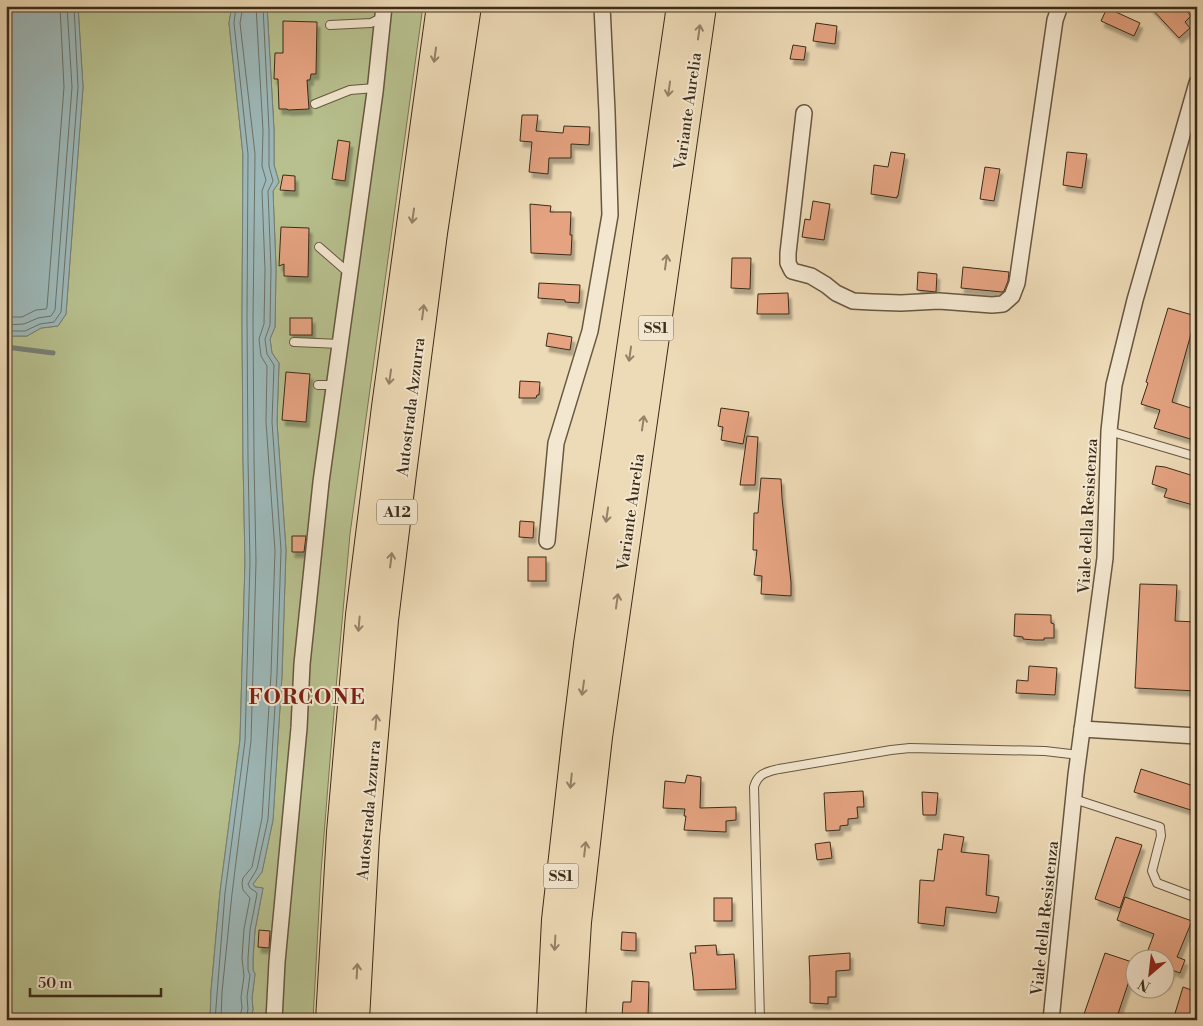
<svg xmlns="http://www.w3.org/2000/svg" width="1203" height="1026" font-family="'Libre Bodoni',serif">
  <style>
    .green { fill: #b7c08e; stroke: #797653 }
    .water { fill: #9db8b8; stroke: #768078 }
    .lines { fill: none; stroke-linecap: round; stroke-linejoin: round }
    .shore { stroke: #6c7268; stroke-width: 1 }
    .stream { stroke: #768078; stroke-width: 5 }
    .building { fill: #e5a381; stroke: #3b2b18; filter: url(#shadow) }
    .lane-casing { stroke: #685740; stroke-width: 10 }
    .street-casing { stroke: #685740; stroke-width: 18 }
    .highway-casing { stroke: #3b2b18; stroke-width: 30 }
    .lane { stroke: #f3e7d0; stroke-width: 8 }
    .street { stroke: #f3e7d0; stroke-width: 15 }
    .highway { stroke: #eddab6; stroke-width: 28 }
    .oneway { stroke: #948267 }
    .labels { text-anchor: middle; stroke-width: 4; stroke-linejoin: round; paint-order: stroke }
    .shield { fill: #f3e7d0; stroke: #72634f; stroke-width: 1 }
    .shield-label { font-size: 15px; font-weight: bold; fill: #3b2b18 }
    .street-label { font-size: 16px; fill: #3b2b18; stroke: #f3e7d0 }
    .district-label { font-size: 21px; font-weight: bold; letter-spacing: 1px; fill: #7a1f14; stroke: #f3e7d0 }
  </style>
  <defs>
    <filter id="shadow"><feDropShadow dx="3" dy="5.5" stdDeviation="1" flood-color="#0004"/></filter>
  </defs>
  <rect width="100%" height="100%" fill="#eddab6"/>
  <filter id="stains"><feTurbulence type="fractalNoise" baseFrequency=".004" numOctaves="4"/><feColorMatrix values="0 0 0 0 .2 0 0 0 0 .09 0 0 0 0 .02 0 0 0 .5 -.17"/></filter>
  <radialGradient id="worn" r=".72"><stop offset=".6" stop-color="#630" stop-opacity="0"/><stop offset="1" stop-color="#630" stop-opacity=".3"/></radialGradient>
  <g class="green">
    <polygon points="78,6 232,6 229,23 243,155 242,320 243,459 245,562 240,740 220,892 211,991 210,1020 6,1020 6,336 27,336 41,328 58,326 66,314 83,87"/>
    <polygon points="267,6 423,6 350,534 335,699 321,872 313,1020 250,1020 253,1010 252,998 255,974 253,970 253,958 255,930 263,888 255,887 253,884 262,872 273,820 282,675 286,550 277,422 279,363 272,353 270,339 275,327 276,266 273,191 279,182 274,165 274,130"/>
  </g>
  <g class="water">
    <polygon points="6,6 78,6 83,87 66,314 58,326 41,328 27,336 6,336"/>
    <polygon points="232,6 267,6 274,130 274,165 279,182 273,191 276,269 275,327 270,339 272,353 279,363 277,422 286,550 282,675 273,820 262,872 253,884 255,887 263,888 255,930 253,958 253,970 255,974 252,998 253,1010 250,1020 210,1020 211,991 220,892 240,740 245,562 243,459 242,320 243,155 229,23"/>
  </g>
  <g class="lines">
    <g class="shore">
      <polyline points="6,317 22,317 36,310 46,309 47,307 64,87 60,6"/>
      <polyline points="6,325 24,324 38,318 51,316 55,310 72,87 67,6"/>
      <polyline points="6,331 25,331 40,324 54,322 61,312 78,87 74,6"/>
      <polyline points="215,1020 225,893 245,741 250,562 248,459 247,320 248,154 234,23 236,6"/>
      <polyline points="221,1020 222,992 232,894 251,741 256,562 254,459 253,320 255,154 240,23 243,6"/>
      <polyline points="239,1020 242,1008 241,997 244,976 242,958 244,929 250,898 243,890 242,883 243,878 252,867 262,818 271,674 275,551 266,422 267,366 261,356 259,339 264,324 265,270 262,191 266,180 262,166 263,131 256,6"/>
      <polyline points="246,1020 248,1009 247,997 250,975 248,970 248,958 250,930 257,894 256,892 250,888 248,884 257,869 268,819 277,674 281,550 272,422 274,365 267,354 265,339 270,325 271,269 268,191 273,181 269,166 269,130 263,6"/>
    </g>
    <polyline class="stream" points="6,347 53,353"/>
  </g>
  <g class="building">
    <polygon points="1149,6 1182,6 1191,16 1185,22 1190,28 1179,38"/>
    <polygon points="1107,8 1140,23 1134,36 1101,21"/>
    <polygon points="283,21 317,22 316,74 311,74 310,80 307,80 309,109 288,110 287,109 279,109 278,79 274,79 275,53 283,53"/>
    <polygon points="816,23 837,26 835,44 813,41"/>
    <polygon points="793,45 806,47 804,60 790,59"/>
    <polygon points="522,115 538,115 536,131 563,133 564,126 590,127 589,145 571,144 571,158 549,158 548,174 529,172 532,142 520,141"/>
    <polygon points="338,140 350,142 345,181 332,179"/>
    <polygon points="891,152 905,154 898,196 897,196 897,198 871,194 874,165 888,167"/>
    <polygon points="1067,152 1087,154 1082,188 1063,185"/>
    <polygon points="985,167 1000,169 994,201 980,199"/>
    <polygon points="283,175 295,176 295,191 280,190"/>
    <polygon points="813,201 830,204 824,240 802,237 805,219 810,220"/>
    <polygon points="530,204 551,206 550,212 571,212 570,235 572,235 571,255 531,253"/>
    <polygon points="281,227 309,228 308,277 284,276 284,264 279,266"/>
    <polygon points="732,258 751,258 750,289 731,288"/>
    <polygon points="963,267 1009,272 1008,281 1004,291 1002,292 961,288"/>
    <polygon points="918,272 937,274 936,292 917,290"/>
    <polygon points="539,283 580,285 579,303 565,302 565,300 538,298"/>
    <polygon points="788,293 789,314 757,314 758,294"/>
    <polygon points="1168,308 1196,316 1172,402 1197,410 1197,441 1154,428 1160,410 1141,404 1148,383 1146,382"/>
    <rect x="290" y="318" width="22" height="17"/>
    <polygon points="548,333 572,337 570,350 546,346"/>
    <polygon points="286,372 310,374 306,422 282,420"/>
    <polygon points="520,381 540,382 539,395 537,395 536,398 519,398"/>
    <polygon points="721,408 749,412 743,444 721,440 723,427 718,426"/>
    <polygon points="747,436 758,437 755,485 740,485"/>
    <polygon points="1156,466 1165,467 1197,477 1197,506 1164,497 1167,489 1152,484"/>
    <polygon points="761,478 781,479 782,498 791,582 791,596 761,594 762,576 754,575 757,550 753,550 754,513 758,513"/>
    <polygon points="520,521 534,522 533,538 519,537"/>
    <polygon points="292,536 306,536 304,552 292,552"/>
    <rect x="528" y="557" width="18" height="24"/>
    <polygon points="1140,584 1177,585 1175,621 1197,622 1197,691 1135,688"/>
    <polygon points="1015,614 1051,615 1051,623 1054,624 1054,638 1044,638 1044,640 1034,640 1023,639 1023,637 1014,636"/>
    <polygon points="1029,666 1057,668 1055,695 1016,693 1017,680 1028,681"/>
    <polygon points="1141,769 1197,787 1197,812 1134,792"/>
    <polygon points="687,775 701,777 700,808 736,807 736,820 726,821 726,832 684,830 686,816 684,816 685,809 663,808 665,781 685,783"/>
    <polygon points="863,791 864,807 857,807 858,818 848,819 848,825 840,826 840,830 826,831 824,793"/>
    <polygon points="922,792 938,793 936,815 923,815"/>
    <polygon points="944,834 964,837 961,852 989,855 986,895 999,897 996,913 946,907 944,926 918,923 920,880 934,881 938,849 942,850"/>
    <polygon points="1116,837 1142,845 1120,908 1095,899"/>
    <polygon points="830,842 832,858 817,860 815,844"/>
    <polygon points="1125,897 1192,921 1177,957 1185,960 1180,973 1172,970 1166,985 1166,958 1145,958 1154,934 1117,920"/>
    <rect x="714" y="898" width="18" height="23"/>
    <polygon points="259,930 270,931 269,948 258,947"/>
    <polygon points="622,932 636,933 636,951 621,950"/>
    <polygon points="716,945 717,955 734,954 736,989 694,990 693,977 690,953 696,953 695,946"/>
    <polygon points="850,953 850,970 836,971 836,997 828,997 828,1004 810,1003 810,981 809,956"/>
    <polygon points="1105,953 1135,963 1116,1020 1082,1020"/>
    <polygon points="632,981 649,982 648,1015 622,1016 623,1002 631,1002"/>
    <polygon points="1183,987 1197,992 1197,994 1189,1020 1173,1020"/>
  </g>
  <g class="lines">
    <defs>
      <g id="lane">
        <polyline points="330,25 371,23 383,17"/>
        <polyline points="315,104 350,90 375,88"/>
        <polyline points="319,247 350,274"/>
        <polyline points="294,342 340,344"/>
        <polyline points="318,385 334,385"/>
        <polyline points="1109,431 1197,457"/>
        <polyline points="1074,799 1160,827 1161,836 1152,871 1157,883 1197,898"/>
        <path d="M760,1020L754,787C758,773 767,772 779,769L891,750L910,748L1045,751L1079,755"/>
      </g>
      <g id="street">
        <polyline points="804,113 788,253 788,263 792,271 811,276 826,285 836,293 853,301 872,302 901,303 939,301 992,305 1003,304 1012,296 1017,283 1055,20 1060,6"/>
        <polyline points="547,541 556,443 590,331 610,215 607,112 602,6"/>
        <polyline points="1082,729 1197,736"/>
        <polyline points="274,1020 277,962 299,728 302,664 321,482 375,92 384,6"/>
        <polyline points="1051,1020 1076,775 1105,558 1109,431 1114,385 1135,300 1197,83"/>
      </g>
      <g id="highway">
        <polyline points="330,1020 341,832 360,615 386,407 441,6"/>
        <polyline points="355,1020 365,837 384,620 402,473 433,233 467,6"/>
        <polyline points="551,1020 556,920 577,733 588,644 681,6"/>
        <polyline points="571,1020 577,922 598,737 702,6"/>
      </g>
    </defs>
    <use href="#lane" class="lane-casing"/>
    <use href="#street" class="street-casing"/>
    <use href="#highway" class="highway-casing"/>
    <use href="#lane" class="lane"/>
    <use href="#street" class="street"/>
    <use href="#highway" class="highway"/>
  </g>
  <defs><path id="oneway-shaft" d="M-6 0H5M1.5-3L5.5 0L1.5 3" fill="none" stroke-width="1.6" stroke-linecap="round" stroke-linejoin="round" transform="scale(1.25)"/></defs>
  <g class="oneway">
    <use href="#oneway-shaft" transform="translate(699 32) rotate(-82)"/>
    <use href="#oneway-shaft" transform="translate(435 55) rotate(98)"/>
    <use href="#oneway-shaft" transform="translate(669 89) rotate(98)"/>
    <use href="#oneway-shaft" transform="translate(413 216) rotate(98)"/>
    <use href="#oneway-shaft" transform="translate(666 262) rotate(-82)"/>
    <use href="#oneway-shaft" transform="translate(423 312) rotate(-83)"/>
    <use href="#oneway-shaft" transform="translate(630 354) rotate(98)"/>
    <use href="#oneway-shaft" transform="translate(390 377) rotate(98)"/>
    <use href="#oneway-shaft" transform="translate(643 423) rotate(-82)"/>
    <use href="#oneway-shaft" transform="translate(607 515) rotate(98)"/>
    <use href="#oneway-shaft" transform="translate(391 560) rotate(-83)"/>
    <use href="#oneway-shaft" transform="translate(617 601) rotate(-82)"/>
    <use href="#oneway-shaft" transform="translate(359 624) rotate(95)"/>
    <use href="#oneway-shaft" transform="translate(583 688) rotate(98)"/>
    <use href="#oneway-shaft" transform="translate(376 722) rotate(-85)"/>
    <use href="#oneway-shaft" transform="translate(571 781) rotate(96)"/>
    <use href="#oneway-shaft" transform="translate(585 849) rotate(-83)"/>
    <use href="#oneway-shaft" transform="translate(555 943) rotate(93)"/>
    <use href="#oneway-shaft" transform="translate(357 971) rotate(-87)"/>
  </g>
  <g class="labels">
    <g class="shield">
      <rect x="638.5" y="315.5" width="35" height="25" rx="4"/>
      <rect x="377" y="499.5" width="40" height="25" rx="4"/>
      <rect x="543.5" y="863.5" width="35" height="25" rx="4"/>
    </g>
    <g class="shield-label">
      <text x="656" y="333">SS1</text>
      <text x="397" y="517">A12</text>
      <text x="561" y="881">SS1</text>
    </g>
    <g class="street-label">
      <text transform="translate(687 111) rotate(-82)" y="6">Variante Aurelia</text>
      <text transform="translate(410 407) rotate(-83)" y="6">Autostrada Azzurra</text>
      <text transform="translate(630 512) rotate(-82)" y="6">Variante Aurelia</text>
      <text transform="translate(1087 516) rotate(-87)" y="6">Viale della Resistenza</text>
      <text transform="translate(368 810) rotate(-85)" y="6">Autostrada Azzurra</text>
      <text transform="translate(1044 918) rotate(-84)" y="6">Viale della Resistenza</text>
    </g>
    <g class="district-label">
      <text x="307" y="704">FORCONE</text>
    </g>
  </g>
  <rect width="1203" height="1026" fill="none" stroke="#eddab6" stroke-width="25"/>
  <rect x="8" y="8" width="1188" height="1011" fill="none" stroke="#3b2b18" stroke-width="2.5"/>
  <rect x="12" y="12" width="1178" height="1001" fill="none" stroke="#3b2b18"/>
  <g transform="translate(1150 974) rotate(208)"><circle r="24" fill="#f3e7d0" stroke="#a99c86"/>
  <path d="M0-4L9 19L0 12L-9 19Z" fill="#8f2418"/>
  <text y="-8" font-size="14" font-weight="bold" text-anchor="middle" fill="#3b2b18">N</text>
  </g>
  <path d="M30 988v8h131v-8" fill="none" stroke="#3b2b18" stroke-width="2.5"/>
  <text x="38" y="988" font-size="15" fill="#3b2b18" stroke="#f3e7d0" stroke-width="4" paint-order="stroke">50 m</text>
  <rect width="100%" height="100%" filter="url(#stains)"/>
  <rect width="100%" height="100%" fill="url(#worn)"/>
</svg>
